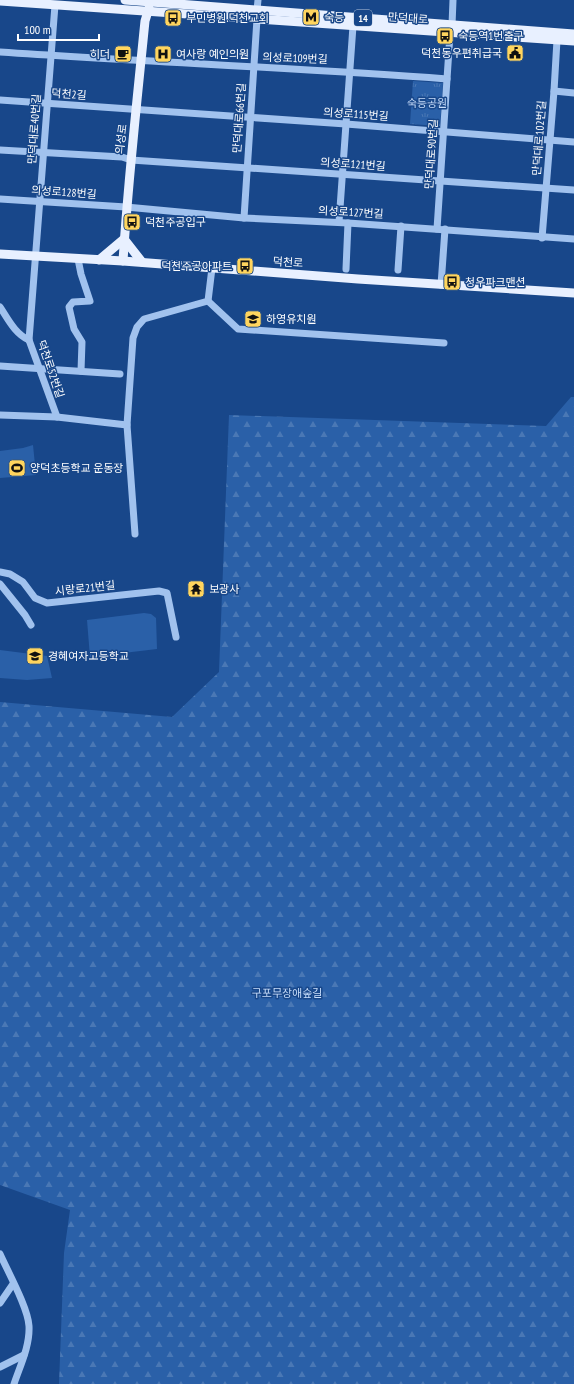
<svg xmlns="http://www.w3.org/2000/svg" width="574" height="1384" font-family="'PT Sans Narrow','Noto Sans KR',sans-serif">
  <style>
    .grass { fill: url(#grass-tufts) }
    .forest { fill: url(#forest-firs) }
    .garden { fill: #2a60a8 }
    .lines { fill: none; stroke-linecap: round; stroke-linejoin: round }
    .minor { stroke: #a1c2ee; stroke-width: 7 }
    .major { stroke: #e8f0ff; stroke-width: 9 }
    .labels { text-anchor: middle; stroke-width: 3; stroke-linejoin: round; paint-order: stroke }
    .shield { fill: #18478a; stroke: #bac8dc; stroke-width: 1 }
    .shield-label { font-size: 10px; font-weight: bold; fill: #fff }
    .poi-label { font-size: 11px; fill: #fff; stroke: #18478a; text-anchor: start }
    .street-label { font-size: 11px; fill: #fff; stroke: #18478a }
    .park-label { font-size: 11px; fill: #c7ddfa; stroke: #18478a }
  </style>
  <defs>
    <pattern id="grass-tufts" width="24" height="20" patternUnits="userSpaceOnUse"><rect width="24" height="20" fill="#2a60a8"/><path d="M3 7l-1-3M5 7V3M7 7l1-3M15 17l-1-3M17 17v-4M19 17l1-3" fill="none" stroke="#4a78b5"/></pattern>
    <pattern id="forest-firs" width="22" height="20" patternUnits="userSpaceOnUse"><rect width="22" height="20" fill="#2a60a8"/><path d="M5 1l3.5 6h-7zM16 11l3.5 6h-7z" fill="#4a78b5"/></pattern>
  </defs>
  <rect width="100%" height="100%" fill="#18478a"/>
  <polygon class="grass" points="413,81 443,83 440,126 410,124"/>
  <polygon class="forest" points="571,397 574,397 574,1384 59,1384 64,1253 70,1210 0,1185 0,702 172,717 219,672 229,415 546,426"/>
  <g class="garden">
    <polygon points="33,445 36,475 0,478 0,451 23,448"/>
    <polygon points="144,613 151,614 156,618 157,649 90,657 87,620"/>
    <polygon points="0,650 47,656 52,678 27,680 0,678"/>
  </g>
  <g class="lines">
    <g class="minor">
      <polyline points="55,5 29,340 57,417"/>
      <polyline points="257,10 258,0"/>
      <polyline points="452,25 453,0"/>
      <path d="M0,52C149,62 298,68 447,79"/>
      <polyline points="554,91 574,93"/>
      <polyline points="0,100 346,124 574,142"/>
      <polyline points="0,150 122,157 131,160 574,190"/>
      <polyline points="0,199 126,207 244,218 348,223 574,239"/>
      <polyline points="244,218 257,19"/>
      <polyline points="339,222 353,26"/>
      <polyline points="437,229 450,34"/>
      <polyline points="542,238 554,91 557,40"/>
      <polyline points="78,259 81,274 90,301 73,302 69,307 74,329 82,342 81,371"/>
      <polyline points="346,269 348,223"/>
      <polyline points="398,270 401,226"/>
      <polyline points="441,285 445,229"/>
      <polyline points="208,301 238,329 444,343"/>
      <path d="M0,307C8,319 15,334 29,340"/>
      <polyline points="0,366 120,374"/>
      <polyline points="0,415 57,417 127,425"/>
      <polyline points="135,534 127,425 133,338 137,327 144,319 208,301 212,268"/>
      <polyline points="0,572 10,574 23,582 35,598 47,603 159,591 167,593 176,637"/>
      <polyline points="0,584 25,615 31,625"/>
      <path d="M0,1254C8,1272 28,1308 29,1326C30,1346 20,1366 14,1384"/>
      <polyline points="0,1303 13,1284"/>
      <polyline points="0,1367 24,1355"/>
    </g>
    <g class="major">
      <polyline points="125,0 574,34"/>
      <polyline points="0,1 574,41"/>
      <polyline points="0,254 123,261 358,279 574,293"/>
      <polyline points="99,260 124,239 142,262"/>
      <path d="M123,261C128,181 137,101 145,21L149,8"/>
    </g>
  </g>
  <defs>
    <symbol id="metro-square" viewBox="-11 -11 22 22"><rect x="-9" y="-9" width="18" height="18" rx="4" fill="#ffd55e" stroke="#18478a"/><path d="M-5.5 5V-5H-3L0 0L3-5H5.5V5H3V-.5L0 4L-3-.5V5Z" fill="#111"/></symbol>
    <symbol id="bus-square" viewBox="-11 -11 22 22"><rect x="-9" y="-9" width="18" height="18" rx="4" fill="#ffd55e" stroke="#18478a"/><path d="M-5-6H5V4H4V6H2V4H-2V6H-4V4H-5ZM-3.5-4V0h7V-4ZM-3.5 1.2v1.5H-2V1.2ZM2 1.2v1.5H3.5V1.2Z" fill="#111"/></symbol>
    <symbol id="civic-square" viewBox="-11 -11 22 22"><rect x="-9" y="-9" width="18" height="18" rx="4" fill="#ffd55e" stroke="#18478a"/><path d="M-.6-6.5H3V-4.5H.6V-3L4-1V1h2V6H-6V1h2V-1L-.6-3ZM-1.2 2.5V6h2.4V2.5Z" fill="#111"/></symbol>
    <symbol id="cafe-square" viewBox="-11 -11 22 22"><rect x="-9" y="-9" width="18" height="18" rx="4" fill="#ffd55e" stroke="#18478a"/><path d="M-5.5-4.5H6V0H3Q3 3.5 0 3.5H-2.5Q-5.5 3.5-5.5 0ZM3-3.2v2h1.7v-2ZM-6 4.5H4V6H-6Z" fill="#111"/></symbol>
    <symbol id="hospital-square" viewBox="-11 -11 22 22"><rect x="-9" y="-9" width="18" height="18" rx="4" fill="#ffd55e" stroke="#18478a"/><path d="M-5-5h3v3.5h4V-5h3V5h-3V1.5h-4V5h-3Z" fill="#111"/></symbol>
    <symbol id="school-square" viewBox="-11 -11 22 22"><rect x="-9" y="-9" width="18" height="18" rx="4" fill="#ffd55e" stroke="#18478a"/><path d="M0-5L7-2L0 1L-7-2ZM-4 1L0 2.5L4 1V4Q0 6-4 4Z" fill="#111"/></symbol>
    <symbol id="stadium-square" viewBox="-11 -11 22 22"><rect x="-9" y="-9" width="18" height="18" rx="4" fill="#ffd55e" stroke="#18478a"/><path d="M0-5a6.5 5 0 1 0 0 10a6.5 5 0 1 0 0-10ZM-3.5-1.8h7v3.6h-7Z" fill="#111"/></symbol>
    <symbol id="temple-square" viewBox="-11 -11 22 22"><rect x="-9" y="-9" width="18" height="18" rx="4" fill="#ffd55e" stroke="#18478a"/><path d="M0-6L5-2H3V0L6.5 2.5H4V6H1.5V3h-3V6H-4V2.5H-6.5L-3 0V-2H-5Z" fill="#111"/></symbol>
  </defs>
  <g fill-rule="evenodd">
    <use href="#metro-square" x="301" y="7" width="20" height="20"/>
    <use href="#bus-square" x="163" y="8" width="20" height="20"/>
    <use href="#bus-square" x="435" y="26" width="20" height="20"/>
    <use href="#civic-square" x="505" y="43" width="20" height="20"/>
    <use href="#cafe-square" x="113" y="44" width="20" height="20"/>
    <use href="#hospital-square" x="153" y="44" width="20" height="20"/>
    <use href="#bus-square" x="122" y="212" width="20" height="20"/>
    <use href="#bus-square" x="235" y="256" width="20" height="20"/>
    <use href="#bus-square" x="442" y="272" width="20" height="20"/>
    <use href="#school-square" x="243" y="309" width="20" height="20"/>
    <use href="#stadium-square" x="7" y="458" width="20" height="20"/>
    <use href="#temple-square" x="186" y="579" width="20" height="20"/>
    <use href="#school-square" x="25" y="646" width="20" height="20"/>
  </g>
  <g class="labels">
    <rect class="shield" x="354" y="10" width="18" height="16" rx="3"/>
    <g class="shield-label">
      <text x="363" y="22">14</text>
    </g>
    <g class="poi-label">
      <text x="324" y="21">숙등</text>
      <text x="186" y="22">부민병원.덕천교회</text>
      <text x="458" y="40">숙등역1번출구</text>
      <text x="502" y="57" text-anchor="end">덕천동우편취급국</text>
      <text x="110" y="58" text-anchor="end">히더</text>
      <text x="176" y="58">여사랑 예인의원</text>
      <text x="145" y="226">덕천주공입구</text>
      <text x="232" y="270" text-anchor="end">덕천주공아파트</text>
      <text x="465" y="286">청우파크맨션</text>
      <text x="266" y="323">하영유치원</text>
      <text x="30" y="472">양덕초등학교 운동장</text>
      <text x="209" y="593">보광사</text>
      <text x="48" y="660">경혜여자고등학교</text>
    </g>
    <g class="street-label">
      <text transform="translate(408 18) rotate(4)" y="4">만덕대로</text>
      <text transform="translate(295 58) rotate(2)" y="4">의성로109번길</text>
      <text transform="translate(69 94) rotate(4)" y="4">덕천2길</text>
      <text transform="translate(356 114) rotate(4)" y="4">의성로115번길</text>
      <text transform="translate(239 118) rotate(-86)" y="4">만덕대로66번길</text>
      <text transform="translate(34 129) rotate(-86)" y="4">만덕대로40번길</text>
      <text transform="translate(539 138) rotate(-86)" y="4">만덕대로102번길</text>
      <text transform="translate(121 139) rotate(-83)" y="4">의성로</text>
      <text transform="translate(431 154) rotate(-86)" y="4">만덕대로90번길</text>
      <text transform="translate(353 164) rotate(4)" y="4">의성로121번길</text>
      <text transform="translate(64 192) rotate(4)" y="4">의성로128번길</text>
      <text transform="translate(351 212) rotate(3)" y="4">의성로127번길</text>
      <text transform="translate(288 262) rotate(4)" y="4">덕천로</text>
      <text transform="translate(51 369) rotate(71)" y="4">덕천로52번길</text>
      <text transform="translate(85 588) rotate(-6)" y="4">시랑로21번길</text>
    </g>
    <g class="park-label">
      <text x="427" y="107">숙등공원</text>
      <text x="287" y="997">구포무장애숲길</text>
    </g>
  </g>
  <path d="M18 34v6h81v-6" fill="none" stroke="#ffffff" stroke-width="2"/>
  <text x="24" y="34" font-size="12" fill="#ffffff" stroke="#18478a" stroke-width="3" paint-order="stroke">100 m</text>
</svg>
